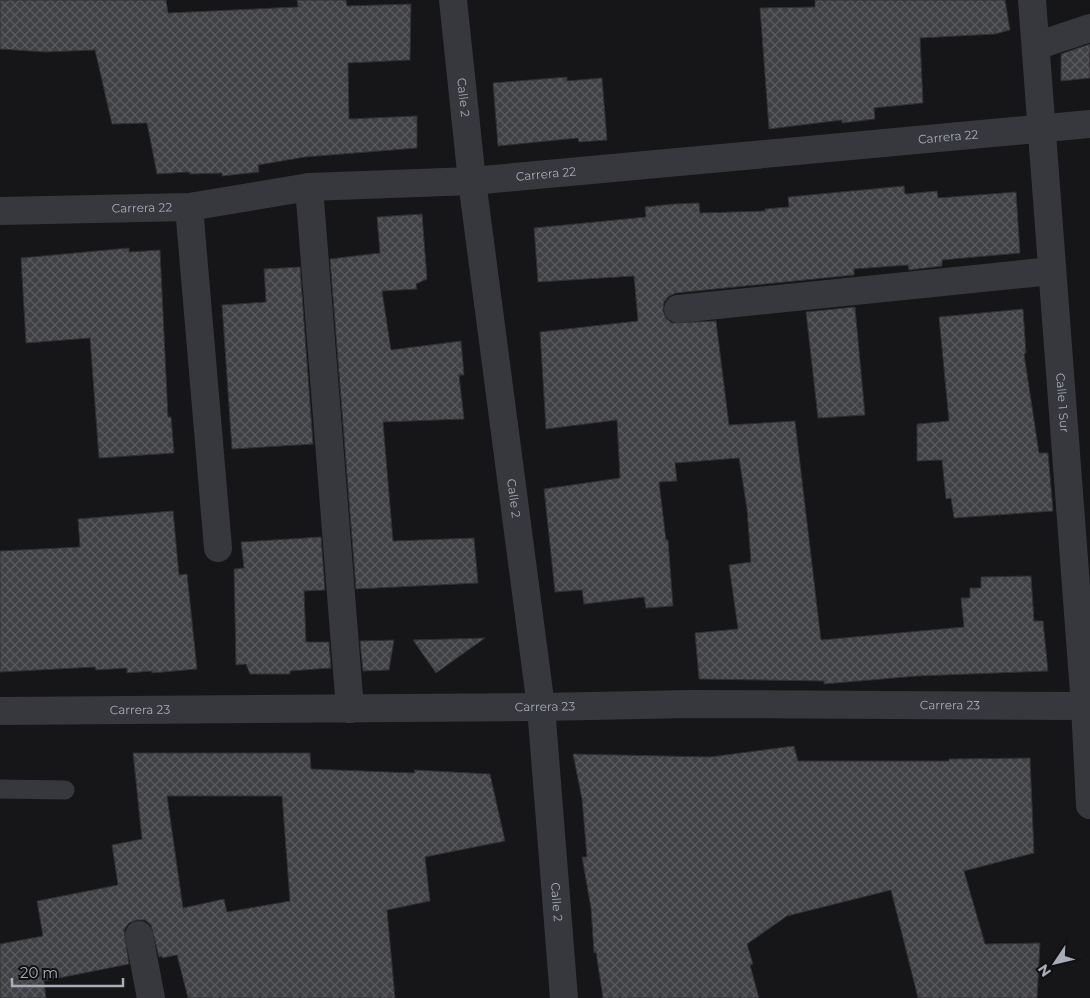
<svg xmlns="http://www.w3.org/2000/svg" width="1090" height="998" font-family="Montserrat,sans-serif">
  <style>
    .building { fill: url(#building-cross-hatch); stroke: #303034; fill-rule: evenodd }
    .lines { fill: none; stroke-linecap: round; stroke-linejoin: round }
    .service { stroke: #37383d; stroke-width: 19 }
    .pedestrian { stroke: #37383d; stroke-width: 28 }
    .minor { stroke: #37383d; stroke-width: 28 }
    .labels { text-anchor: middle; stroke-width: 5; stroke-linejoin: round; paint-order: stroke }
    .street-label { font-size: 12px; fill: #a8adb8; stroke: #111113 }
  </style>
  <defs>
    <pattern id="building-cross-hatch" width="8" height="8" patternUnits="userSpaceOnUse" patternTransform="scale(1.25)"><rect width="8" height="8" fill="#404145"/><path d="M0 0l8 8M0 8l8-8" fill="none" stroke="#595a5e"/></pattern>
  </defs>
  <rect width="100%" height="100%" fill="#161618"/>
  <g class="building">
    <polygon points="0,0 166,0 168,13 298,7 297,0 346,0 347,6 411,4 410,60 348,63 349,119 417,116 417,148 305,157 258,165 259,172 222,176 222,173 190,174 189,172 157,174 147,123 112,124 95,50 46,52 0,49"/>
    <polygon points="815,0 1005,0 1010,30 995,34 920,38 923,103 874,108 875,119 842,123 842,120 769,129 760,8 815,7"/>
    <polygon points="1090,44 1090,78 1061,81 1061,54"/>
    <polygon points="567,77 567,81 602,78 607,140 579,142 578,138 498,146 493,83"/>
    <polygon points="904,186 905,194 937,191 938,198 1016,192 1020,253 942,260 942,266 909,270 908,265 854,269 854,275 676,293 669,296 664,302 663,311 666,318 672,323 716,321 729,425 795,421 821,640 964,627 961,598 970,598 970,588 981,588 981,577 1031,576 1034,621 1043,621 1048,671 917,676 824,684 824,681 699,679 695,633 738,629 729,565 751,562 747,509 739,458 675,463 677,481 659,482 666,540 668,540 673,606 646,608 644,597 584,604 582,590 555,592 544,489 620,478 617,420 546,429 540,332 638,321 634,276 538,282 534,228 646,217 645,207 674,204 699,203 700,213 765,211 765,209 789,207 788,197"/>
    <polygon points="422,214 427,279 416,284 417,289 382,291 391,350 461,341 464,375 459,375 464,419 383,422 393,541 474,538 478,583 356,589 330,259 380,253 377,217"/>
    <polygon points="129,248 129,252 160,250 168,417 171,417 174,453 99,458 90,338 26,343 21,258"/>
    <polygon points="300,267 313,444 232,449 222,305 266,302 264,269"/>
    <polygon points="855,307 865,415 818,418 806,312"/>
    <polygon points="1023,309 1026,353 1024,354 1039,453 1048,453 1053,511 954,518 951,498 946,499 942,460 917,461 917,424 949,421 939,317"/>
    <polygon points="173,511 179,575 187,574 197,669 152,673 152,671 127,673 127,668 96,670 95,667 0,672 0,551 80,547 78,519"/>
    <polygon points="321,537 325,590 304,591 306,642 329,642 331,668 290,671 290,674 250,674 246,664 236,665 234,569 244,568 241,542"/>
    <polygon points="485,638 436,673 413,640"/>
    <polygon points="394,640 389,670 363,671 360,641"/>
    <polygon points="794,746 798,761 949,761 949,759 1030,758 1034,853 964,871 985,944 1040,943 1037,998 918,998 891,890 787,916 747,944 753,964 750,965 759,998 603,998 596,952 594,953 591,908 582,857 587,857 582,799 573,754 710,757"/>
    <path d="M133,753H310L311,769L415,773L414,770L490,774L505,841L425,857L430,901L387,910L395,998H188L177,955L162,958V956L159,957L151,925L145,920H137L129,923L124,930L129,964L44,981L46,998H0V944L43,936L37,901L118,885L112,845L142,839ZM167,796H282L290,901L227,912L224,899L183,908Z"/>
  </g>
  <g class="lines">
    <polyline class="service" points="0,789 65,790"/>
    <polyline class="pedestrian" points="309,187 350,709"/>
    <g class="minor">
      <path id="s1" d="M453,0L472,181L541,707L564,998"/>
      <path id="s2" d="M1032,0L1085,706L1090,805"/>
      <polyline points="1036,46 1090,28"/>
      <polyline points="189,207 218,548"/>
      <path id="s3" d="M0,211L189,207L309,187L472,181L1090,124"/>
      <polyline points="678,309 1052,271"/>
      <path id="s4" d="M0,711L541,707L691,704L1090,706"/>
      <polyline points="139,935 151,998"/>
    </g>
  </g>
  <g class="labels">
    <g class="street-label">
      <text dy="4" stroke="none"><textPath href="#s1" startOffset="98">Calle 2</textPath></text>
      <text dy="4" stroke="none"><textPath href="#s3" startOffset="952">Carrera 22</textPath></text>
      <text dy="4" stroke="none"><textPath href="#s3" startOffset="548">Carrera 22</textPath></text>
      <text dy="4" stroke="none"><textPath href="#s3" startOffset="142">Carrera 22</textPath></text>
      <text dy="4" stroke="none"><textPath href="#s2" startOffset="404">Calle 1 Sur</textPath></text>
      <text dy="4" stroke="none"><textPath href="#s1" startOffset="502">Calle 2</textPath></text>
      <text dy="4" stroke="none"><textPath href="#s4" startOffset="950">Carrera 23</textPath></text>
      <text dy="4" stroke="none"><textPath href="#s4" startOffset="545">Carrera 23</textPath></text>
      <text dy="4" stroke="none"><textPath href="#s4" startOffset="140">Carrera 23</textPath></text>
      <text dy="4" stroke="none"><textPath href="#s1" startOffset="908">Calle 2</textPath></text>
    </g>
  </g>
  <g transform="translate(1055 963) rotate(235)" stroke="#111113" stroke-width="4" paint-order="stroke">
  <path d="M0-4L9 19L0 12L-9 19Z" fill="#a8adb8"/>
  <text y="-8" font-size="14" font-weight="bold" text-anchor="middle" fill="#a8adb8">N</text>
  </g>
  <path d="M12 978v8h111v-8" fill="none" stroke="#a8adb8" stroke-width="2.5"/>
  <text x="20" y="978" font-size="15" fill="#a8adb8" stroke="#111113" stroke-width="4" paint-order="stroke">20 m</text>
</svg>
